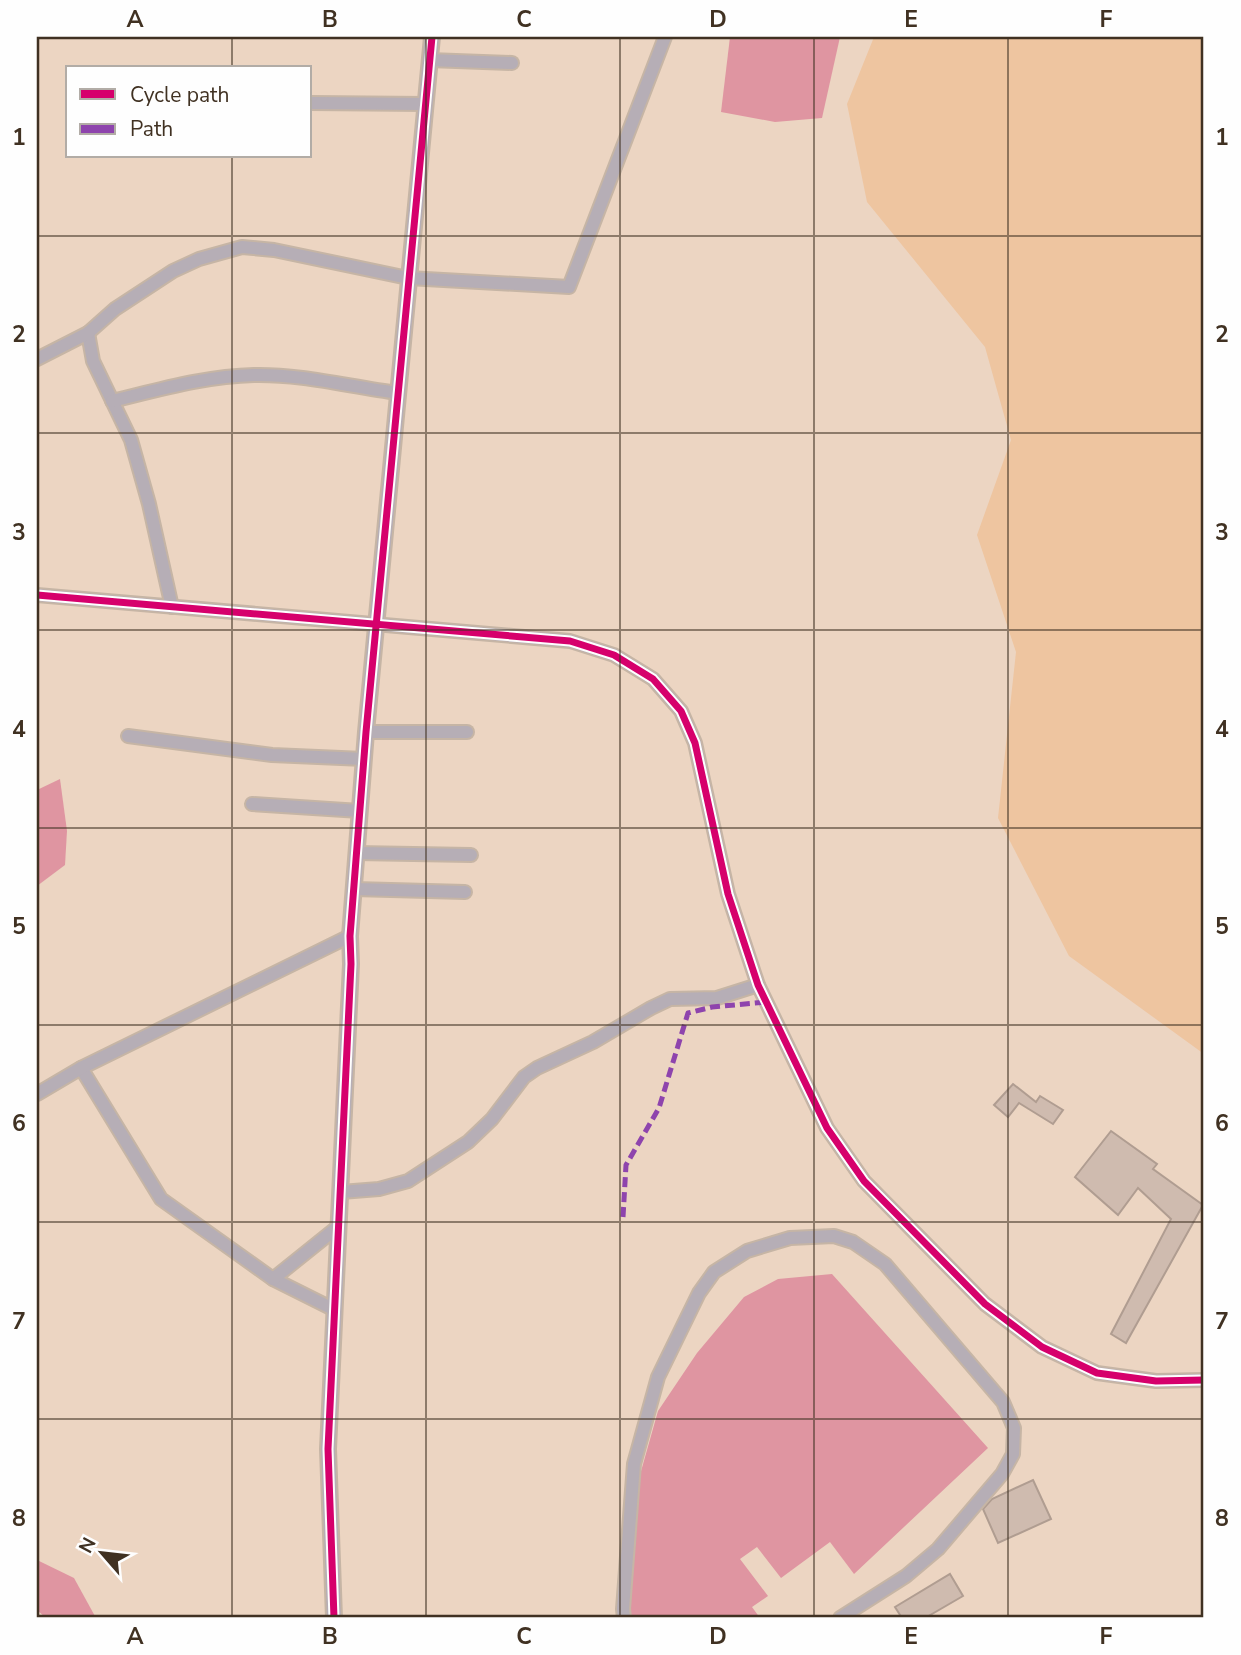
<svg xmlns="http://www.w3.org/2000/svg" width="1241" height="1655" font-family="'Nunito Sans',sans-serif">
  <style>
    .green { fill: #eec5a0 }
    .water { fill: #df95a1 }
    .building { fill: #cfbbaf; stroke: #b09d91; stroke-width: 2 }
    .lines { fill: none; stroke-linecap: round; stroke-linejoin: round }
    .minor-casing { stroke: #c6b5a5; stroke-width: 16 }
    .tertiary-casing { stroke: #c6b5a5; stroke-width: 18 }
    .minor { stroke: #b6aeb6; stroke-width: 12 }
    .tertiary { stroke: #b6aeb6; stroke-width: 14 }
    .quiet { stroke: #8e44ad; stroke-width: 5; stroke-dasharray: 10 5; stroke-linecap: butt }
    .cycleway-casing { stroke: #fefefe; stroke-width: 11 }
    .cycleway { stroke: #d6006c; stroke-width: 7 }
    .grid { fill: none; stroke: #403122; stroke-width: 2; stroke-opacity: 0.55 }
    .neatline { fill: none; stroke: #403122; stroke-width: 2.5 }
    .grid-label { font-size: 23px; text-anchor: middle; font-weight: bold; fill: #403122 }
  </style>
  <rect width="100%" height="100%" fill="#ecd5c2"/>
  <polygon class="green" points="874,37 1204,37 1204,1054 1069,956 998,818 1016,652 977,535 1011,440 985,347 867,202 847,104"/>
  <g class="water">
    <polygon points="730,37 840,37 822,118 775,122 721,112"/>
    <polygon points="60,779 67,831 65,865 37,886 37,790"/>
    <polygon points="832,1274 988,1448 854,1574 830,1542 781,1578 757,1547 740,1559 768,1596 752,1607 760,1618 630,1618 636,1489 658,1411 697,1353 744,1297 778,1279"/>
    <polygon points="37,1560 74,1578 96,1618 46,1618 37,1610"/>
  </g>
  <g class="building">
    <polygon points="1013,1084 1036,1102 1040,1096 1063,1110 1053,1124 1019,1103 1008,1117 994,1105"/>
    <polygon points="1111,1131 1157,1164 1153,1169 1203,1205 1126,1343 1111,1334 1171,1219 1138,1188 1118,1215 1075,1177"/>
    <polygon points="1033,1480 1051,1519 998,1543 983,1509 992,1499"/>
    <polygon points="950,1574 963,1596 925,1618 902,1618 895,1607"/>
  </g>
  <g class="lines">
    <defs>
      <g id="minor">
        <polyline points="429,60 512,63"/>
        <polyline points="310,103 425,104"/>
        <polyline points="88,333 93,361 131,440 149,504 172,607"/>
        <polyline points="37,359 88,333 115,309 173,271 199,259 242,247 274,250 408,278 569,287 665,37"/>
        <path d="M112,401C158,390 206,376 254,375C303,374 350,387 398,393"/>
        <polyline points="37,595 570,641 614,655 653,679 681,711 695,743 728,894 758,985 827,1128 864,1181 985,1304 1042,1347 1097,1373 1156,1381 1204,1380"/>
        <polyline points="366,732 467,732"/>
        <polyline points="128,736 272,755 364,759"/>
        <polyline points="252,804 360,811"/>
        <polyline points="356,853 471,855"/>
        <polyline points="354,889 465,892"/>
        <polyline points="81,1068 161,1199 273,1279 335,1310"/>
        <polyline points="37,1094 81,1068 350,936"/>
        <polyline points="341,1192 379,1189 408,1181 468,1142 492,1119 524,1077 537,1068 593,1042 651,1008 670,999 717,998 758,985"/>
        <polyline points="273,1279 339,1226"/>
        <polyline points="624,1618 623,1609 634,1464 658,1377 699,1293 714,1272 747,1251 790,1238 834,1236 853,1242 885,1264 1003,1402 1014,1428 1013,1454 1002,1474 938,1549 906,1576 840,1618"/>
      </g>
      <polyline id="tertiary" points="334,1618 328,1449 351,964 350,936 366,732 432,37"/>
    </defs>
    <use href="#minor" class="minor-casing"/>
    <use href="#tertiary" class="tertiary-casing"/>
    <use href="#minor" class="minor"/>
    <use href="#tertiary" class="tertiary"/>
    <polyline class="quiet" points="623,1217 626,1165 659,1108 688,1013 712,1007 767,1002"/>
    <defs>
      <g id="cycleway">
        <polyline points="37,595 570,641 614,655 653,679 681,711 695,743 728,894 758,985 827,1128 864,1181 985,1304 1042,1347 1097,1373 1156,1381 1204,1380"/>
        <polyline points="334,1618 328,1449 351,964 350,936 366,732 432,37"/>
      </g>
    </defs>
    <use href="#cycleway" class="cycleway-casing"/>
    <use href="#cycleway" class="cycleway"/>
  </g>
  <path class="grid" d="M232,37V68M426,37V1618M620,37V1618M814,37V1618M1008,37V1618M232,156V1618M37,236H1204M37,433H1204M37,630H1204M37,828H1204M37,1025H1204M37,1222H1204M37,1419H1204"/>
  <rect width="1241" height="1655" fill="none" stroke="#fefefe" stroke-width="77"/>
  <rect x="66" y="66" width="245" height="91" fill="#fefefe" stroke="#b2aca6" stroke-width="2"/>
  <rect x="80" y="89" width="35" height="10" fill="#d6006c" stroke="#b2aca6" stroke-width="2"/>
  <text x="130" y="102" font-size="21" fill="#403122">Cycle path</text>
  <rect x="80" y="124" width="35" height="10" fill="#8e44ad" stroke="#b2aca6" stroke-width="2"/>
  <text x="130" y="136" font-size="21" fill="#403122">Path</text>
  <g transform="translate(102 1553) rotate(298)" stroke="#fefefe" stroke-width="5" paint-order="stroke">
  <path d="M0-5L12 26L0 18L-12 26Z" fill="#403122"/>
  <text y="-10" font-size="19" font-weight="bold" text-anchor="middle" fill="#403122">N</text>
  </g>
  <rect x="38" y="38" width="1164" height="1578" class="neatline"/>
  <g class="grid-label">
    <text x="135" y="27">A</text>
    <text x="330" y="27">B</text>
    <text x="524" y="27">C</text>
    <text x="718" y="27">D</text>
    <text x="911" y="27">E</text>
    <text x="1106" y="27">F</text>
    <text x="19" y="145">1</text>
    <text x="1222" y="145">1</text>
    <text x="19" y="342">2</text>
    <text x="1222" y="342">2</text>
    <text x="19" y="540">3</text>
    <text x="1222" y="540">3</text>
    <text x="19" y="737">4</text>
    <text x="1222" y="737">4</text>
    <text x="19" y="934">5</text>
    <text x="1222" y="934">5</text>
    <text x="19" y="1131">6</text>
    <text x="1222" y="1131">6</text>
    <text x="19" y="1329">7</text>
    <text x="1222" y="1329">7</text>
    <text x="19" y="1526">8</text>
    <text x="1222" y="1526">8</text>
    <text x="135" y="1644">A</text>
    <text x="330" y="1644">B</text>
    <text x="524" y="1644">C</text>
    <text x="718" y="1644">D</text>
    <text x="911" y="1644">E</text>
    <text x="1106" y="1644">F</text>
  </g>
</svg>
